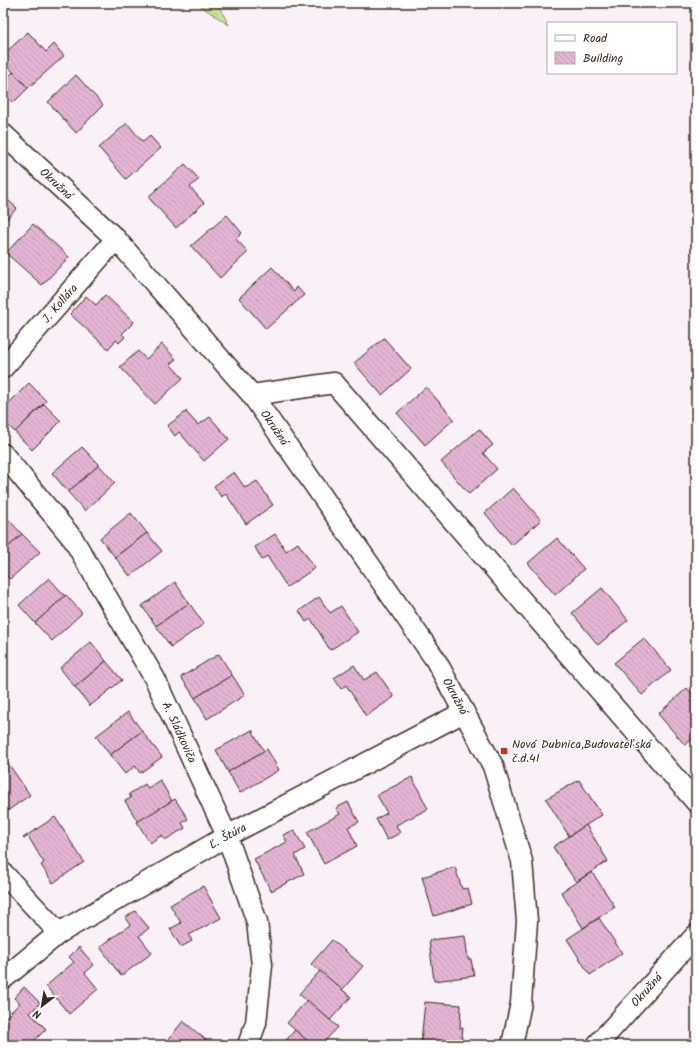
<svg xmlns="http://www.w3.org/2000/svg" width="699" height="1048" font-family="Kalam,sans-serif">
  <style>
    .forest { fill: url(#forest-crowns); stroke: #82885d }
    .building { fill: url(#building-back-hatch); stroke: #3b2a1e }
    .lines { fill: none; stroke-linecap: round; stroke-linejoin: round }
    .minor-casing { stroke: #3b2a1e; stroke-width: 23 }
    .minor { stroke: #fff; stroke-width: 20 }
    .poi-dot { fill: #c8321e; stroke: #fff; stroke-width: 1.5 }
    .labels { text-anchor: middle; stroke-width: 3; stroke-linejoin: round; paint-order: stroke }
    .street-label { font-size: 12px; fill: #3b2a1e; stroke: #fff }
    .poi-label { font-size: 12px; fill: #3b2a1e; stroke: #fff; text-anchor: start }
  </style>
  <defs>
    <pattern id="forest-crowns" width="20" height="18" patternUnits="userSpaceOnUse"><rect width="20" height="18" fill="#c9e59c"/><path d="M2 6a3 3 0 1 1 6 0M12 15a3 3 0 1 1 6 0" fill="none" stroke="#aec586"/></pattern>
    <pattern id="building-back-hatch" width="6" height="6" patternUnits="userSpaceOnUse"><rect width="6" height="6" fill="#e4b4d5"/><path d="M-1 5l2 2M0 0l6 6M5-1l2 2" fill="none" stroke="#c49bb6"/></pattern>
  </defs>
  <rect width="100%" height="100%" fill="#faf0f7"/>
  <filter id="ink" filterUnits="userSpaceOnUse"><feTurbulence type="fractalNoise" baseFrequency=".025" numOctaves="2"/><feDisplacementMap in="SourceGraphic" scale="8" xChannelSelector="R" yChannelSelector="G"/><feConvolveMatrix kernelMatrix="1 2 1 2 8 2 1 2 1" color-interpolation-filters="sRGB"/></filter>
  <g filter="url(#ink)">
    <polygon class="forest" points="196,3 217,3 229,25"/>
    <g class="building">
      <polygon points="28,32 46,52 54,44 64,56 28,88 3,61 3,55"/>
      <polygon points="13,72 28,88 13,103 3,92 3,82"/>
      <polygon points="76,75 103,105 76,133 48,102"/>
      <polygon points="127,123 143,142 150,136 161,148 126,179 99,148"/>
      <polygon points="185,164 199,179 190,187 204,203 176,228 148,197"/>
      <polygon points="3,196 17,208 3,223"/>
      <polygon points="227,215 242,233 236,239 248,252 220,278 191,246"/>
      <polygon points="33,224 69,257 42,285 6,253"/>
      <polygon points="272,267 294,292 297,287 304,295 266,329 239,298"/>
      <polygon points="105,295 134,322 122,334 125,337 119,343 116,340 108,349 70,314 86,296 96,305"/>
      <polygon points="384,338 411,369 382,395 354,363"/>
      <polygon points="162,344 176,359 170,364 183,378 155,404 120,367 138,351 146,359"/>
      <polygon points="29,383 46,401 15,432 3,421 3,409"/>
      <polygon points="426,387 454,419 425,445 397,413"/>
      <polygon points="44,404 61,421 32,450 15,432"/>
      <polygon points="187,411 186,412 198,425 210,417 229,439 204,461 179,432 175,436 167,426"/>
      <polygon points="479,429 493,445 483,453 497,469 469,494 441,462"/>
      <polygon points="82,447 99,465 68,492 52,473"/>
      <polygon points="99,465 115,483 85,511 68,492"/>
      <polygon points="234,472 245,488 257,481 273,505 246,524 226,494 221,497 214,486"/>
      <polygon points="513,488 541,520 512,545 485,513"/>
      <polygon points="131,513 147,533 115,557 100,538"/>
      <polygon points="5,516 22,534 3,552 3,518"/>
      <polygon points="147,533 162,551 130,576 115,557"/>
      <polygon points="22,534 40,552 10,579 3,572 3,552"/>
      <polygon points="275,534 286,551 298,543 315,568 287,587 267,556 262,560 255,547"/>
      <polygon points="557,538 584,569 555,595 528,563"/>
      <polygon points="49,578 65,596 35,623 19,605"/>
      <polygon points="175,582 189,603 156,626 142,606"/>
      <polygon points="602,588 628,620 598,645 572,613"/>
      <polygon points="66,595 82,613 52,641 35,623"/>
      <polygon points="319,597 330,613 341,606 358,632 330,650 311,619 306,622 299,611"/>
      <polygon points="189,603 204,624 171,647 156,626"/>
      <polygon points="644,638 671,670 642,695 614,663"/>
      <polygon points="91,642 106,661 75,687 60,668"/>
      <polygon points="219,654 232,675 195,698 181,677"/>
      <polygon points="106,661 122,680 90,706 75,687"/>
      <polygon points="354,665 364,680 377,672 394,697 366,716 346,685 341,689 334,678"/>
      <polygon points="232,675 245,695 207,719 195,698"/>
      <polygon points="687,688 696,699 696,736 685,745 658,714"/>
      <polygon points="128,712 142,731 110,755 96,736"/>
      <polygon points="252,730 264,751 228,772 216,750"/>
      <polygon points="142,731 162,757 140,773 135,766 125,774 110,755"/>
      <polygon points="267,749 279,770 240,793 228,772"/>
      <polygon points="3,756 30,795 3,814"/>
      <polygon points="412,777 428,809 396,825 400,833 387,840 376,819 387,813 377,795"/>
      <polygon points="160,780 172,801 138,822 125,801 131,798 129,794 145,784 148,788"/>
      <polygon points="579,780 602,815 569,836 546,799"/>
      <polygon points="175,799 188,819 182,823 185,828 165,840 162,835 150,843 137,822"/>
      <polygon points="348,802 359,822 348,827 357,846 324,864 307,832 340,814 336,808"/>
      <polygon points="55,817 84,862 53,883 41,865 44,863 28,836 24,839 23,838"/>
      <polygon points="586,825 608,861 576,882 553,847"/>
      <polygon points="294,830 305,849 295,855 304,874 271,891 254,859 287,842 283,835"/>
      <polygon points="455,867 462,889 468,888 472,904 434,916 422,877"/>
      <polygon points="592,872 615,907 583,928 561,892"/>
      <polygon points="203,886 221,918 189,935 192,941 181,947 170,929 181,923 170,905"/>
      <polygon points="135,911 149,928 139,936 152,953 121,976 100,947 130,925 125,918"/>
      <polygon points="599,918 622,953 590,975 567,939"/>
      <polygon points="465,936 468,959 471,959 474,976 434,981 429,940"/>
      <polygon points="332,940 363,966 342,990 311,964"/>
      <polygon points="79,947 94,965 85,973 98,989 69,1014 46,986 74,962 69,957"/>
      <polygon points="320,971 351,997 330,1020 299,994"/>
      <polygon points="24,987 40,1003 30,1013 46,1029 30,1045 9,1045 3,1039 3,1020 20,1003 14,998"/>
      <polygon points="307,1000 338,1027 321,1045 312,1045 287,1023"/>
      <polygon points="425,1002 461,1005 460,1028 463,1028 461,1045 421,1042"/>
      <polygon points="183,1021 212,1045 164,1045"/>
      <polygon points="295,1030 312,1045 282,1045"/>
    </g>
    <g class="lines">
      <defs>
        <g id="minor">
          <path id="s1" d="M3,134L116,239L252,395L435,659L464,712L493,766L522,861L527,921L521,1003L512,1045"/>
          <path id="s2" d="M3,368L116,239"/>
          <polyline points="252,395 334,383 696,802"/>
          <path id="s3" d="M3,454L73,539L155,679L227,836L257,922L262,965L256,1023L248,1045"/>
          <polyline points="3,873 59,933"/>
          <path id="s4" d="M3,979L59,933L227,836L464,712"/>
          <path id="s5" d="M597,1045L696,935"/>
        </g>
      </defs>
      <use href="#minor" class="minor-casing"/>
      <use href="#minor" class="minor"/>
    </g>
  </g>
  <rect class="poi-dot" x="500" y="747" width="8" height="8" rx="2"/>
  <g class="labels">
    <g class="street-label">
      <text dy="4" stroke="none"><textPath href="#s1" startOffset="73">Okružná</textPath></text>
      <text dy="4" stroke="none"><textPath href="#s2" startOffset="86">J. Kollára</textPath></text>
      <text dy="4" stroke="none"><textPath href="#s1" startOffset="401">Okružná</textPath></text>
      <text dy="4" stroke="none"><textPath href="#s1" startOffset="725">Okružná</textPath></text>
      <text dy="4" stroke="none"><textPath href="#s3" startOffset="331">A. Sládkoviča</textPath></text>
      <text dy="4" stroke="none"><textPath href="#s4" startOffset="267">Ľ. Štúra</textPath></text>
      <text dy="4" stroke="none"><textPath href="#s5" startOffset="74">Okružná</textPath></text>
    </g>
    <g class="poi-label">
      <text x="512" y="748">Nová Dubnica,Budovateľská<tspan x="512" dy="14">č.d.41</tspan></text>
    </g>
  </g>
  <rect width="699" height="1048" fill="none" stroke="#fff" stroke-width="16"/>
  <rect x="8" y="8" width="683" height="1032" fill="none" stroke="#3b2a1e" stroke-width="1.5" filter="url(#ink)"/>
  <rect x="547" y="22" width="130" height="52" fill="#ffffff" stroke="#b1aaa5"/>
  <rect x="555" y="35" width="20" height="6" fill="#ffffff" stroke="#b1aaa5"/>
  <text x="583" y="42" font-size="12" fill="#3b2a1e">Road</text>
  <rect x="555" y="52" width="20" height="12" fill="url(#building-back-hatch)" stroke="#b1aaa5"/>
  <text x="583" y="62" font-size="12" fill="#3b2a1e">Building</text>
  <g transform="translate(42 1006) rotate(211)" stroke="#ffffff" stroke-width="3" paint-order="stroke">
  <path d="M0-3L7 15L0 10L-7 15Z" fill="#3b2a1e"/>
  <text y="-6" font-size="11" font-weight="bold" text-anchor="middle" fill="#3b2a1e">N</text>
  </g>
</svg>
